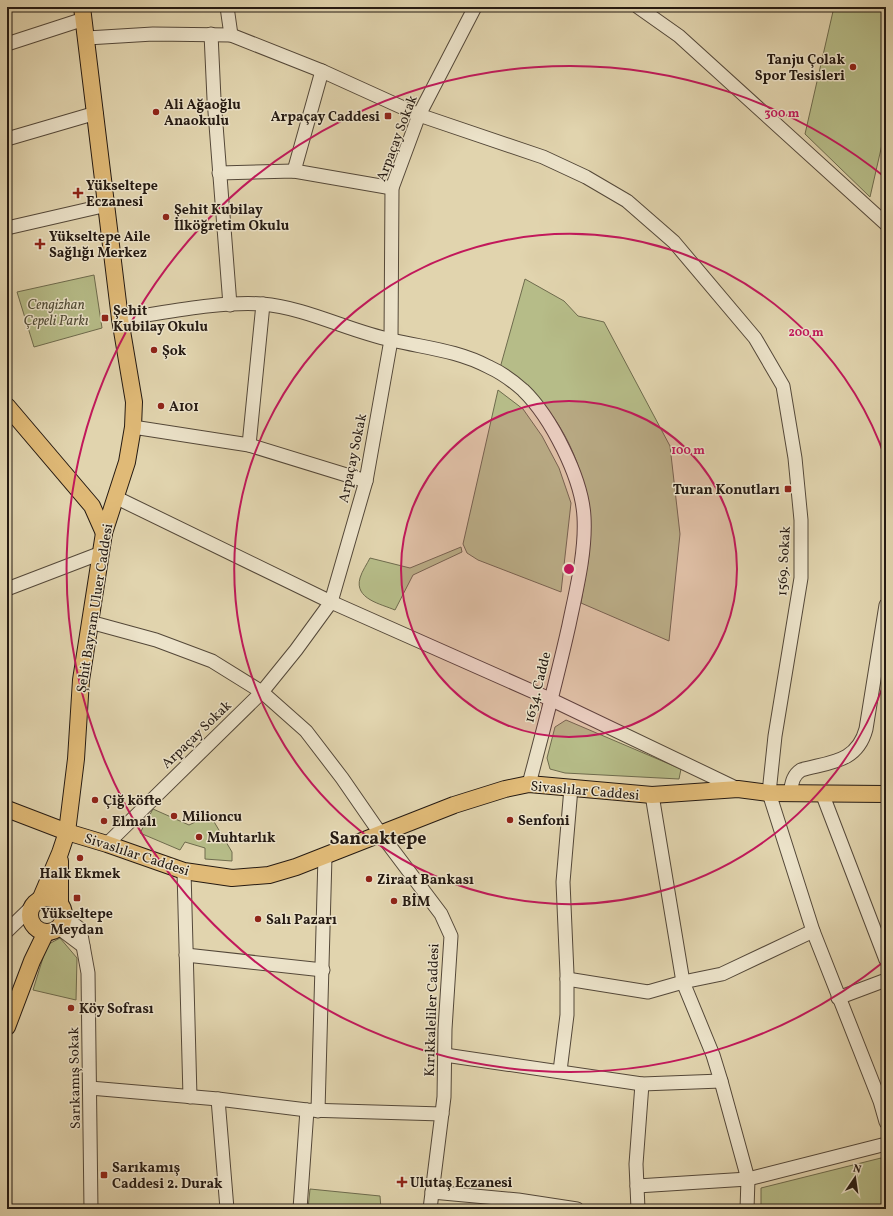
<svg xmlns="http://www.w3.org/2000/svg" width="893" height="1216" font-family="Vollkorn,serif">
  <style>
    .green { fill: #b6bc88; stroke: #6e6b4d }
    .lines { fill: none; stroke-linecap: round; stroke-linejoin: round }
    .minor-casing { stroke: #544839; stroke-width: 15 }
    .major-casing { stroke: #251a12; stroke-width: 18 }
    .minor { stroke: #ece3ca; stroke-width: 13 }
    .major { stroke: #e0ba77; stroke-width: 16 }
    .ring { fill: none; stroke: #c2185b; stroke-width: 2 }
    .poi-dot { fill: #8f2418; stroke: #ece3ca; stroke-width: 1.5 }
    .labels { text-anchor: middle; stroke-width: 3; stroke-linejoin: round; paint-order: stroke }
    .poi-label { font-size: 14px; font-weight: bold; fill: #251a12; stroke: #ece3ca; text-anchor: start }
    .street-label { font-size: 14px; fill: #251a12; stroke: #ece3ca }
    .park-label { font-size: 14px; font-style: italic; fill: #504b35; stroke: #ece3ca }
    .district-label { font-size: 18px; font-weight: bold; fill: #251a12; stroke: #ece3ca }
    .centre { fill: #c2185b; stroke: #ece3ca; stroke-width: 2 }
    .ring-label { font-size: 12px; text-anchor: middle; font-weight: bold; fill: #c2185b; stroke: #ece3ca; stroke-width: 3; stroke-linejoin: round; paint-order: stroke }
  </style>
  <rect width="100%" height="100%" fill="#e1d4ae"/>
  <filter id="stains"><feTurbulence type="fractalNoise" baseFrequency=".005" numOctaves="4"/><feColorMatrix values="0 0 0 0 .2 0 0 0 0 .09 0 0 0 0 .02 0 0 0 .5 -.17"/></filter>
  <radialGradient id="worn" r=".72"><stop offset=".6" stop-color="#630" stop-opacity="0"/><stop offset="1" stop-color="#630" stop-opacity=".3"/></radialGradient>
  <g class="green">
    <polygon points="834,7 886,7 886,127 870,197 805,134"/>
    <polygon points="94,275 102,328 34,347 17,292"/>
    <path d="M525,279L564,301L578,316L604,322L670,446L680,534L669,641L581,603C583,587 587,571 589,555C594,499 577,442 540,400C529,388 513,378 500,368Z"/>
    <polygon points="498,390 523,409 542,436 559,468 571,503 561,592 478,560 467,553 463,544"/>
    <path d="M461,547L462,552L413,575L395,610C381,604 354,599 360,578C362,571 367,564 370,558L410,568Z"/>
    <polygon points="566,720 681,769 679,779 565,773 550,769 547,758 555,727"/>
    <polygon points="153,809 189,825 210,815 232,852 232,861 205,859 205,848 185,842 180,850 140,833"/>
    <polygon points="60,938 77,958 76,1000 33,990 47,945"/>
    <polygon points="881,1158 886,1174 886,1209 761,1209 761,1188"/>
    <polygon points="310,1189 380,1196 381,1209 308,1209"/>
  </g>
  <g class="lines">
    <defs>
      <g id="minor">
        <polyline points="227,7 231,35"/>
        <polyline points="638,7 679,36 886,224"/>
        <polyline points="211,34 214,99 230,305"/>
        <polyline points="87,38 153,34 231,35 322,71 419,115 543,157 586,177 627,201 674,242 755,338 783,386 795,458 801,520 801,578 775,736 769,793 813,931 880,1101 886,1122"/>
        <polyline points="7,44 84,19"/>
        <polyline points="7,139 96,113"/>
        <polyline points="294,171 322,71"/>
        <polyline points="219,173 294,171 392,188"/>
        <polyline points="7,228 107,205"/>
        <path d="M120,319C164,313 219,301 262,304C308,308 348,331 392,340C425,348 457,350 489,367C500,372 514,382 523,390C551,417 582,478 584,517C586,552 576,591 569,625C557,679 543,731 529,784"/>
        <polyline points="133,427 249,445 366,481"/>
        <polyline points="249,445 263,304"/>
        <polyline points="115,497 331,602 552,700 738,789"/>
        <polyline points="7,589 101,553"/>
        <polyline points="90,622 156,640 212,661 262,692 306,731 342,778 380,833 441,914 451,936 445,1029 444,1097 430,1209"/>
        <path d="M790,793C792,784 792,776 801,770C829,762 857,763 866,729L886,605"/>
        <polyline points="822,793 886,960"/>
        <polyline points="652,795 683,982 713,1055 721,1081 748,1179 747,1209"/>
        <polyline points="107,844 262,692 296,650 331,602 366,481 391,340 392,188 419,115 475,7"/>
        <polyline points="184,871 190,1097"/>
        <polyline points="64,916 80,929 88,973 91,1209"/>
        <polyline points="59,928 83,946"/>
        <polyline points="7,931 36,903"/>
        <polyline points="186,955 323,970"/>
        <polyline points="567,979 648,992 683,982 722,974 813,931"/>
        <polyline points="838,998 886,980"/>
        <polyline points="445,1055 642,1084 721,1081"/>
        <polyline points="560,1071 567,1015 567,974 563,882 571,788"/>
        <polyline points="90,1088 218,1099 307,1110 442,1114"/>
        <polyline points="218,1099 227,1209"/>
        <polyline points="318,1111 325,856"/>
        <polyline points="637,1186 748,1179 886,1144"/>
        <polyline points="432,1192 518,1200 577,1209"/>
        <polyline points="300,1209 307,1110"/>
        <polyline points="638,1209 636,1164 642,1084"/>
      </g>
      <g id="major">
        <polyline points="7,406 92,506 104,533"/>
        <polyline points="7,809 67,832 107,844 184,871 232,878 269,875 296,867 454,805 505,789 529,784 652,795 738,789 769,793 886,794"/>
        <circle cx="47" cy="915" r="17"/>
        <polyline points="40,900 60,853 67,832 76,759 81,680 104,533 127,462 133,427 134,402 120,319 82,7"/>
        <polyline points="60,904 60,861"/>
        <polyline points="7,1027 32,961 46,932"/>
      </g>
    </defs>
    <use href="#minor" class="minor-casing"/>
    <use href="#major" class="major-casing"/>
    <use href="#minor" class="minor"/>
    <use href="#major" class="major"/>
  </g>
  <circle cx="569" cy="569" r="168" fill="#c2185b" fill-opacity=".12"/>
  <g class="ring">
    <circle cx="569" cy="569" r="168"/>
    <path d="M886 678A335 335 0 1 1 886 460"/>
    <path d="M886 960A503 503 0 1 1 886 178"/>
  </g>
  <g class="poi-dot">
    <circle cx="853" cy="67" r="4"/>
    <circle cx="156" cy="112" r="4"/>
    <rect x="384" y="112" width="8" height="8" rx="2"/>
    <path d="M76 187h4v4h4v4h-4v4h-4v-4h-4v-4h4z"/>
    <circle cx="166" cy="217" r="4"/>
    <path d="M38 238h4v4h4v4h-4v4h-4v-4h-4v-4h4z"/>
    <rect x="101" y="314" width="8" height="8" rx="2"/>
    <circle cx="154" cy="350" r="4"/>
    <circle cx="161" cy="406" r="4"/>
    <rect x="784" y="485" width="8" height="8" rx="2"/>
    <circle cx="95" cy="800" r="4"/>
    <circle cx="174" cy="816" r="4"/>
    <circle cx="510" cy="820" r="4"/>
    <circle cx="104" cy="821" r="4"/>
    <circle cx="199" cy="837" r="4"/>
    <circle cx="80" cy="858" r="4"/>
    <circle cx="369" cy="879" r="4"/>
    <rect x="73" y="894" width="8" height="8" rx="2"/>
    <circle cx="394" cy="901" r="4"/>
    <circle cx="258" cy="919" r="4"/>
    <circle cx="71" cy="1008" r="4"/>
    <rect x="100" y="1171" width="8" height="8" rx="2"/>
    <path d="M400 1176h4v4h4v4h-4v4h-4v-4h-4v-4h4z"/>
  </g>
  <g class="labels">
    <g class="poi-label">
      <text x="845" y="64" text-anchor="end">Tanju Çolak<tspan x="845" dy="16">Spor Tesisleri</tspan></text>
      <text x="164" y="109">Ali Ağaoğlu<tspan x="164" dy="16">Anaokulu</tspan></text>
      <text x="380" y="121" text-anchor="end">Arpaçay Caddesi</text>
      <text x="86" y="190">Yükseltepe<tspan x="86" dy="16">Eczanesi</tspan></text>
      <text x="174" y="214">Şehit Kubilay<tspan x="174" dy="16">İlköğretim Okulu</tspan></text>
      <text x="49" y="241">Yükseltepe Aile<tspan x="49" dy="16">Sağlığı Merkez</tspan></text>
      <text x="113" y="315">Şehit<tspan x="113" dy="16">Kubilay Okulu</tspan></text>
      <text x="162" y="355">Şok</text>
      <text x="169" y="411">A101</text>
      <text x="780" y="494" text-anchor="end">Turan Konutları</text>
      <text x="103" y="805">Çiğ köfte</text>
      <text x="182" y="821">Milioncu</text>
      <text x="518" y="825">Senfoni</text>
      <text x="112" y="826">Elmalı</text>
      <text x="207" y="842">Muhtarlık</text>
      <text x="80" y="878" text-anchor="middle">Halk Ekmek</text>
      <text x="377" y="884">Ziraat Bankası</text>
      <text x="402" y="906">BİM</text>
      <text x="77" y="918" text-anchor="middle">Yükseltepe<tspan x="77" dy="16">Meydan</tspan></text>
      <text x="266" y="924">Salı Pazarı</text>
      <text x="79" y="1013">Köy Sofrası</text>
      <text x="112" y="1172">Sarıkamış<tspan x="112" dy="16">Caddesi 2. Durak</tspan></text>
      <text x="410" y="1187">Ulutaş Eczanesi</text>
    </g>
    <g class="street-label">
      <text transform="translate(396 138) rotate(-69)" y="5">Arpaçay Sokak</text>
      <text transform="translate(352 458) rotate(-78)" y="5">Arpaçay Sokak</text>
      <text transform="translate(783 561) rotate(-87)" y="5">1569. Sokak</text>
      <text transform="translate(94 608) rotate(-81)" y="5">Şehit Bayram Uluer Caddesi</text>
      <text transform="translate(537 687) rotate(-76)" y="5">1634. Cadde</text>
      <text transform="translate(196 734) rotate(-44)" y="5">Arpaçay Sokak</text>
      <text transform="translate(585 790) rotate(5)" y="5">Sivaslılar Caddesi</text>
      <text transform="translate(137 854) rotate(18)" y="5">Sivaslılar Caddesi</text>
      <text transform="translate(431 1010) rotate(-88)" y="5">Kırıkkaleliler Caddesi</text>
      <text transform="translate(74 1078) rotate(-91)" y="5">Sarıkamış Sokak</text>
    </g>
    <g class="park-label">
      <text x="56" y="309">Cengizhan<tspan x="56" dy="16">Çepeli Parkı</tspan></text>
    </g>
    <g class="district-label">
      <text x="378" y="844">Sancaktepe</text>
    </g>
  </g>
  <circle cx="569" cy="569" r="6" class="centre"/>
  <g class="ring-label">
    <text x="782" y="117">300 m</text>
    <text x="806" y="336">200 m</text>
    <text x="688" y="454">100 m</text>
  </g>
  <rect width="893" height="1216" fill="none" stroke="#e1d4ae" stroke-width="24"/>
  <rect x="8" y="8" width="877" height="1200" fill="none" stroke="#251a12" stroke-width="2"/>
  <rect x="12" y="12" width="869" height="1192" fill="none" stroke="#251a12"/>
  <g transform="translate(855 1178) rotate(13)" stroke="#ece3ca" stroke-width="3" paint-order="stroke">
  <path d="M0-3L7 15L0 10L-7 15Z" fill="#251a12"/>
  <text y="-6" font-size="11" font-weight="bold" text-anchor="middle" fill="#251a12">N</text>
  </g>
  <rect width="100%" height="100%" filter="url(#stains)"/>
  <rect width="100%" height="100%" fill="url(#worn)"/>
</svg>
